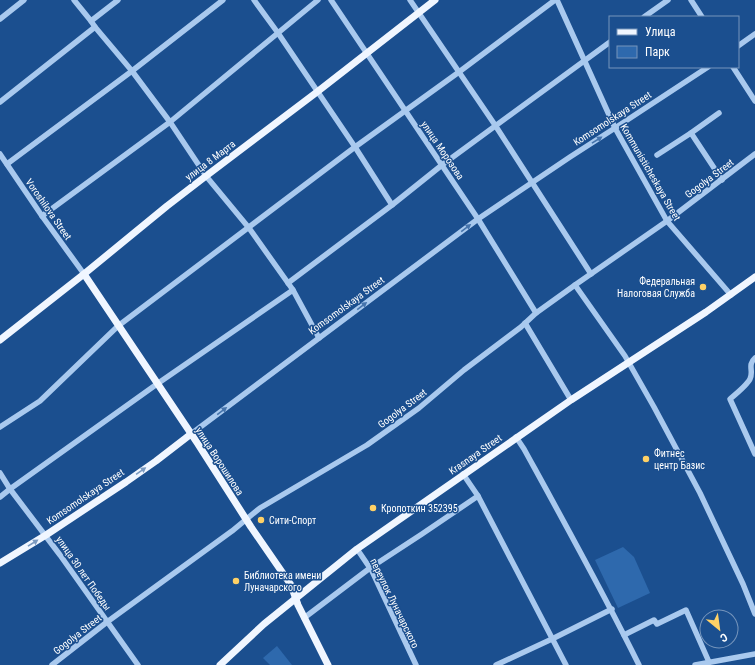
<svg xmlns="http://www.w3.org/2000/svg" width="755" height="665" font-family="'Roboto Condensed',sans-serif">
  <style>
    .green { fill: #2e69ad }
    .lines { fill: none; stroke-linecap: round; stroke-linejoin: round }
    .minor { stroke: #a9c9ee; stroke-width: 5.5 }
    .major { stroke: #f0f6ff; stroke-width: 7 }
    .oneway { fill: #4674ac }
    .oneway2 { fill: #7b9ac1 }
    .poi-dot { fill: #ffd166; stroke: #1b4f8f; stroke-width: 1.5 }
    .labels { text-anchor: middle; stroke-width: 3; stroke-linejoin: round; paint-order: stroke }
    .street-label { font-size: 10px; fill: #fff; stroke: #1b4f8f }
    .poi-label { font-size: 10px; fill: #fff; stroke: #1b4f8f; text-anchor: start }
  </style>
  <rect width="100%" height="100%" fill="#1b4f8f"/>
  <g class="green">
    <polygon points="623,547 634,557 650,593 618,608 595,560"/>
    <polygon points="277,646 292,665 270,665 263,658"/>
  </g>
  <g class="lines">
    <g class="minor">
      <polyline points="74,0 91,21"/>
      <polyline points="118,0 91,21 95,27 132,71 170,122 206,176 249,228 293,290 319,338"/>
      <polyline points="254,0 278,33 355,147 392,205"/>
      <polyline points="331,0 478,219 536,313"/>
      <polyline points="410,0 495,125 591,274"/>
      <polyline points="557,0 615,128 667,221 731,295"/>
      <polyline points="691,0 702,17"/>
      <polyline points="644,17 668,0"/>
      <polyline points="0,19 24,0"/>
      <polyline points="738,46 755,34"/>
      <polyline points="733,67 755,101"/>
      <polyline points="0,102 95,27"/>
      <polyline points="691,133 722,180"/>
      <polyline points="0,154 42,216 84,274"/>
      <polyline points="657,155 691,133 719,113"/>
      <polyline points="7,164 132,71 223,0"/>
      <polyline points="42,216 170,122 318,0"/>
      <polyline points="288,283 392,205 442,165 610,42"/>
      <polyline points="575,285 625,356 654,407 700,493 743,584 755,614"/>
      <polyline points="525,323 571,400"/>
      <path d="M755,358C747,365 754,371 750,379C747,385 736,394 730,399L755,454"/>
      <polyline points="0,427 40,401 118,326 355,147 459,72 555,0"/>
      <polyline points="191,434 478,219 570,157 615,128 708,67"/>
      <path d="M516,437L524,449C563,520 603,592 639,665"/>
      <polyline points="0,473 10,489 60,555 138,665"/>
      <polyline points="463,474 478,496 566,665"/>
      <polyline points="0,497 10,489 157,384 293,290"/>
      <polyline points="357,549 372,571 416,665"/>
      <polyline points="304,618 370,568 422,534 478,496"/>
      <polyline points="624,635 654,620 657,624 686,610 709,662"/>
      <polyline points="52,665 107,622 232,531 260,508 367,445 419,408 464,370 521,327 536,313 575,285 667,221 755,154"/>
      <polyline points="496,665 552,639 612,609"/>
      <polyline points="695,665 755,654"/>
    </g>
    <g class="major">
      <polyline points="84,274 198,444 251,527 291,585 298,605 328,665"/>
      <polyline points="0,340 84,274 167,206 206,176 317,92 435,0"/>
      <polyline points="0,563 46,535 126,482 156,461 191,434"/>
      <polyline points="220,665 264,624 357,549 571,400 706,312 755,277"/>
    </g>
  </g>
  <defs><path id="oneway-solid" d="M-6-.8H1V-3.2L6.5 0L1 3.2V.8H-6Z"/></defs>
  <g class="oneway">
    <use href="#oneway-solid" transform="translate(597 140) rotate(-32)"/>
    <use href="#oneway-solid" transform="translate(466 228) rotate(-37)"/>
    <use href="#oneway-solid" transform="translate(362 306) rotate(-37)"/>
    <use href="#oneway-solid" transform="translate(222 411) rotate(-37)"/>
  </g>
  <g class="oneway2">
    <use href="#oneway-solid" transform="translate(141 471) rotate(-35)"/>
    <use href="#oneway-solid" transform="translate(33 543) rotate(-32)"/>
  </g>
  <g class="poi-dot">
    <circle cx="703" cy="287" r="4"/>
    <circle cx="646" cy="459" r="4"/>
    <circle cx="373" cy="508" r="4"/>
    <circle cx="261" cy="520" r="4"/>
    <circle cx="236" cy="581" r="4"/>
  </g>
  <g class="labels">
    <g class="street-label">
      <text transform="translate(612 118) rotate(-33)" y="4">Komsomolskaya Street</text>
      <text transform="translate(443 150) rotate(56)" y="4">улица Морозова</text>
      <text transform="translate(210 160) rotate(-37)" y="4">улица 8 Марта</text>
      <text transform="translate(651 172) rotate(60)" y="4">Kommunisticheskaya Street</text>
      <text transform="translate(709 178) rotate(-37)" y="4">Gogolya Street</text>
      <text transform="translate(49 209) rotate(55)" y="4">Voroshilova Street</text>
      <text transform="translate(346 305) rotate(-36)" y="4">Komsomolskaya Street</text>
      <text transform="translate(402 408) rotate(-37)" y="4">Gogolya Street</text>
      <text transform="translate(475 454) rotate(-35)" y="4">Krasnaya Street</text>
      <text transform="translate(220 461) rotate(57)" y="4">улица Ворошилова</text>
      <text transform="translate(85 496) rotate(-34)" y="4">Komsomolskaya Street</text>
      <text transform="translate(84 573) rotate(55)" y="4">улица 30 лет Победы</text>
      <text transform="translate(395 603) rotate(64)" y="4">переулок Луначарского</text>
      <text transform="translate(77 634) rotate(-38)" y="4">Gogolya Street</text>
    </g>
    <g class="poi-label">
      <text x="695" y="285" text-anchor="end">Федеральная<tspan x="695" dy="12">Налоговая Служба</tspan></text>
      <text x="654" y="457">Фитнес<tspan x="654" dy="12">центр Базис</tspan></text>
      <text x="381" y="512">Кропоткин 352395</text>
      <text x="269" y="524">Сити-Спорт</text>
      <text x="244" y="579">Библиотека имени<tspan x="244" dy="12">Луначарского</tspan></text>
    </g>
  </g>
  <rect x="609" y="16" width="130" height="52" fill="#1b4f8f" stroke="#7695bc"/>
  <rect x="617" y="29" width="20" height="6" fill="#f0f6ff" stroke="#7695bc"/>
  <text x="645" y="36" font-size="12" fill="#ffffff">Улица</text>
  <rect x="617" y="46" width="20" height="12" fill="#2e69ad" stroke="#7695bc"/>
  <text x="645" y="56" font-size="12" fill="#ffffff">Парк</text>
  <g transform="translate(719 629) rotate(151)"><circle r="19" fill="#1b4f8f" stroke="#7695bc"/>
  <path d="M0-3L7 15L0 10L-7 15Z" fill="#ffd166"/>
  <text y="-6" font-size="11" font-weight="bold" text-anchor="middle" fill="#ffffff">С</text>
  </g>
</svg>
